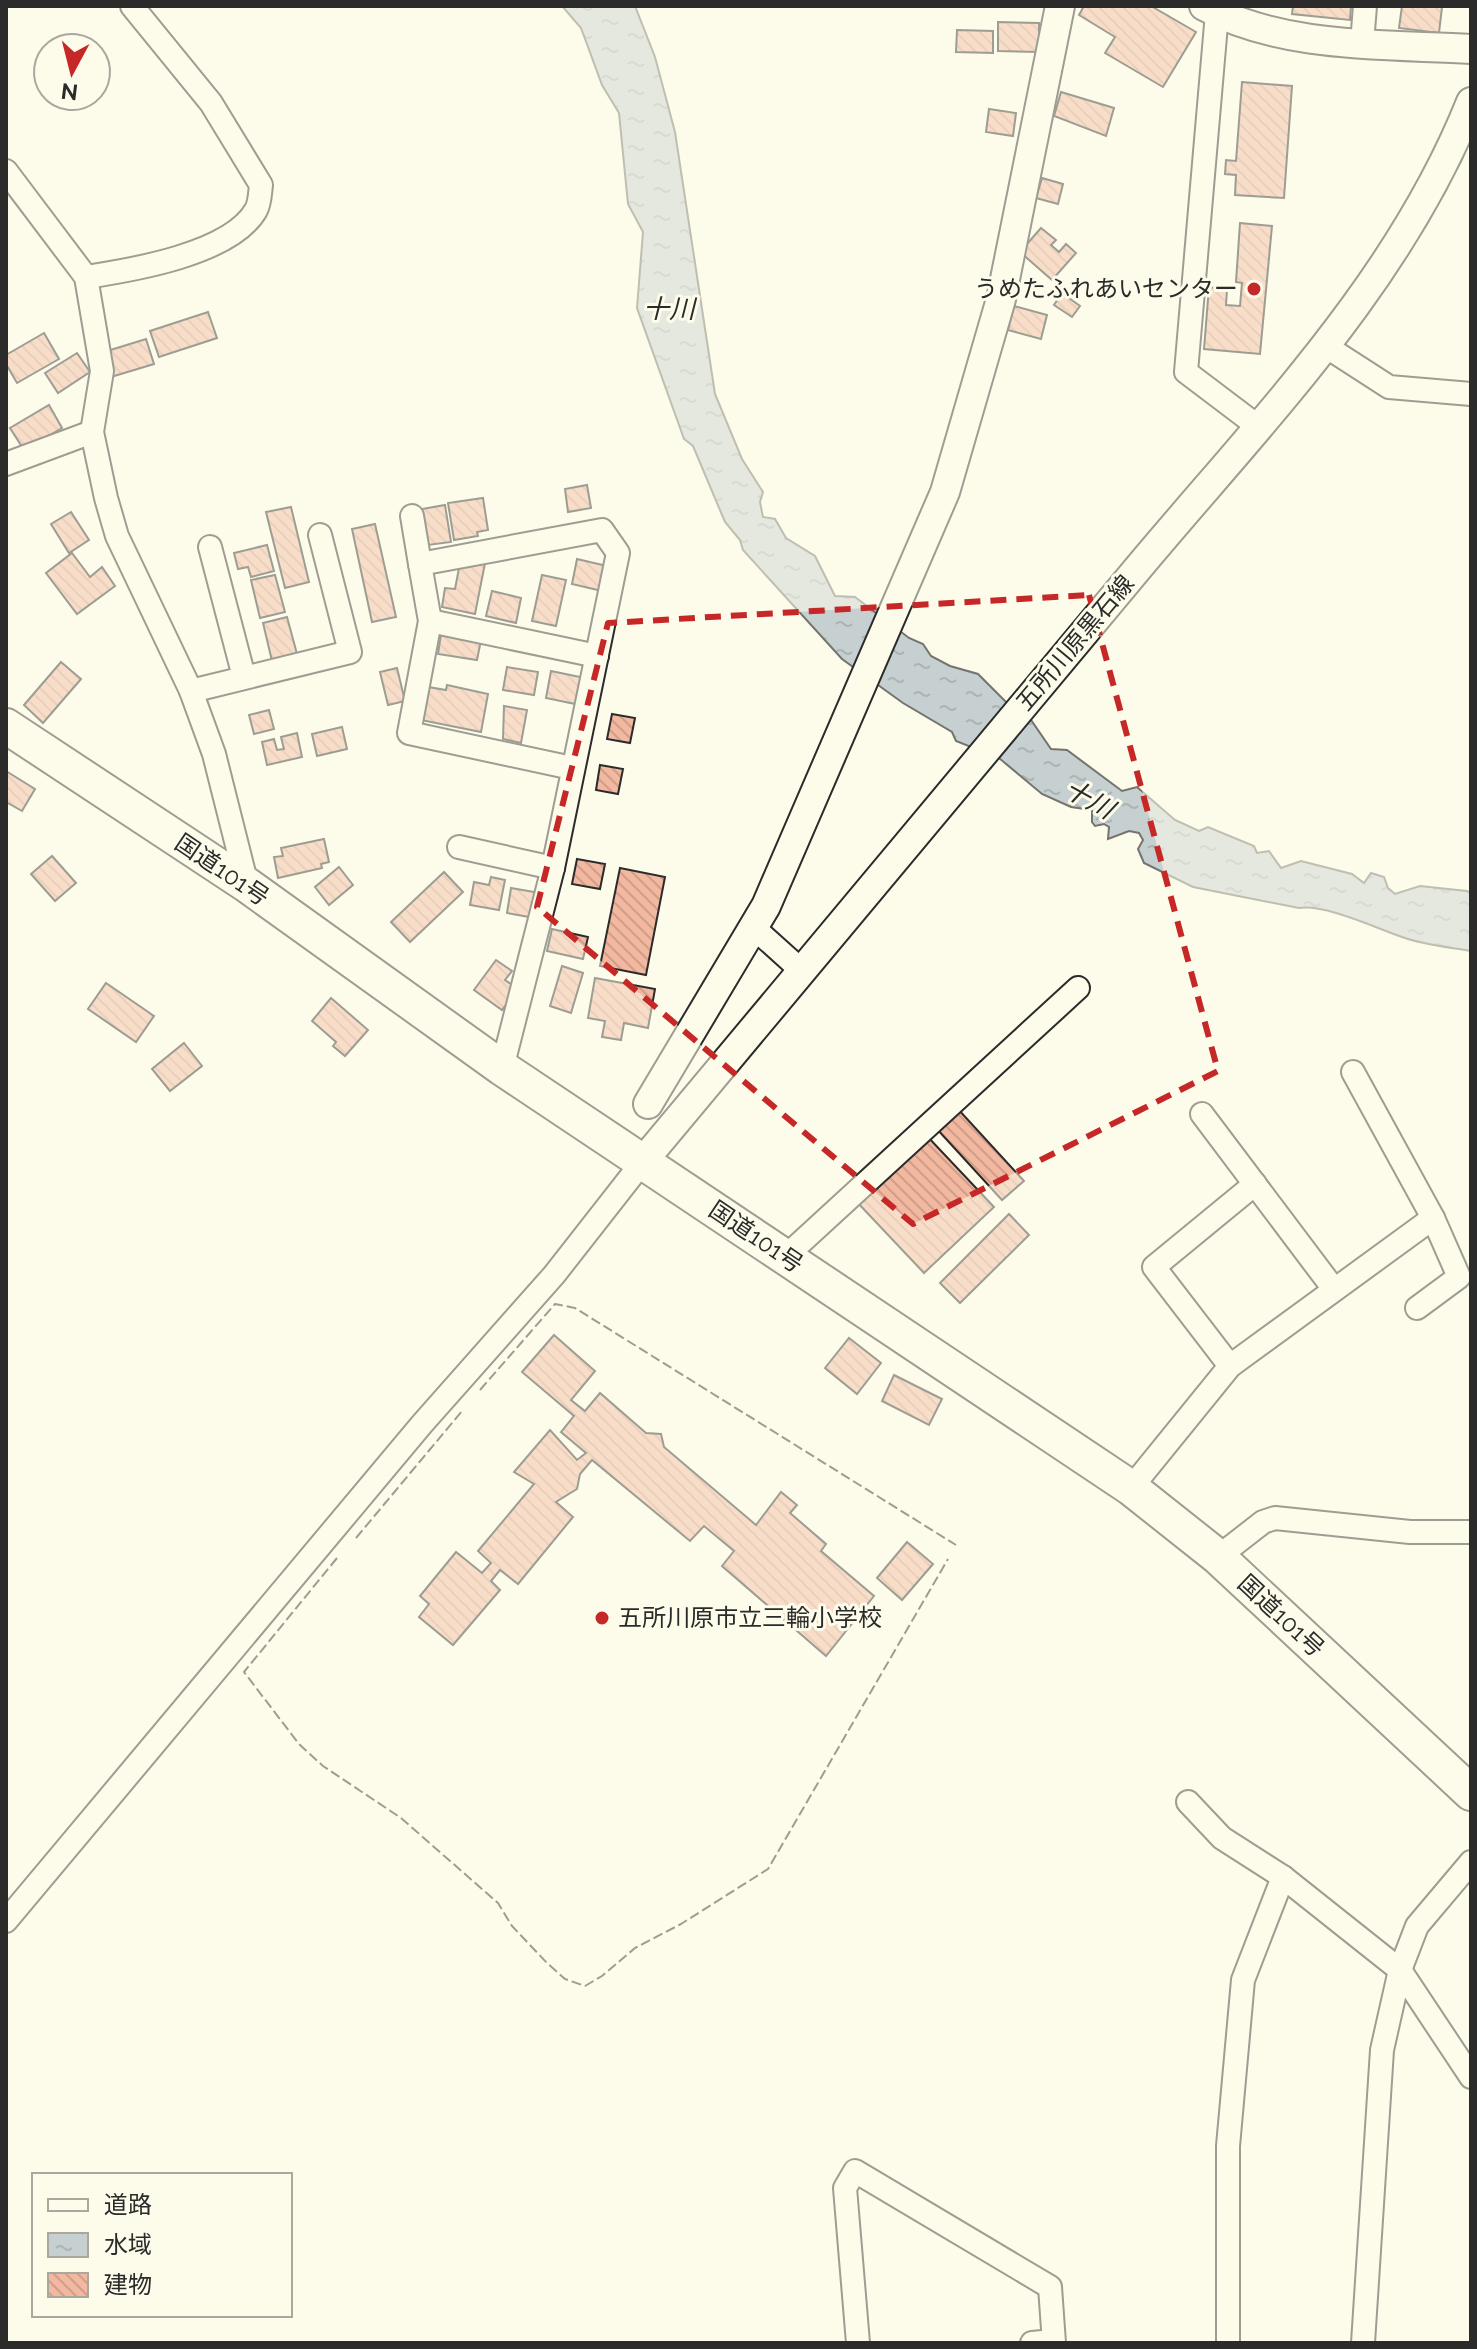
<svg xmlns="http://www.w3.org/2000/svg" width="1477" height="2349" font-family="Raleway,'Noto Sans JP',sans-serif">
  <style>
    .water { fill: url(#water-ripples); stroke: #74746e; stroke-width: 2 }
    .building { fill: url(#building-back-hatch); stroke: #2b2b2b; stroke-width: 2 }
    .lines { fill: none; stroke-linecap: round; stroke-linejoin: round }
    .minor-casing { stroke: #2b2b2b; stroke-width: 26 }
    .major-casing { stroke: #2b2b2b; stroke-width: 32 }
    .highway-casing { stroke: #2b2b2b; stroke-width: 38 }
    .minor { stroke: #fdfbea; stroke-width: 22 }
    .major { stroke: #fdfbea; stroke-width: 28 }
    .highway { stroke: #fdfbea; stroke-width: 34 }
    .fence { stroke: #2b2b2b; stroke-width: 2; stroke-dasharray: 10 4; stroke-linecap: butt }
    .marked { fill: none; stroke: #c62828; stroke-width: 6; stroke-dasharray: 16 10; stroke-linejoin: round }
    .poi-dot { fill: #c62828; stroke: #fdfbea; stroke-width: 3 }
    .labels { text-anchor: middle; stroke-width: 6; stroke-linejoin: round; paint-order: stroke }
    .poi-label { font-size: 24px; fill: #2b2b2b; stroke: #fdfbea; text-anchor: end }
    .street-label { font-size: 24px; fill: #2b2b2b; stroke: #fdfbea }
    .water-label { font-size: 26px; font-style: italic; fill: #2b2b2b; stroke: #fdfbea }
  </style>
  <defs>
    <pattern id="water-ripples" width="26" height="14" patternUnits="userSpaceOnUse" patternTransform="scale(2)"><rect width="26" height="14" fill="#c7d0d0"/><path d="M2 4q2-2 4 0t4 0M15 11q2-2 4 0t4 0" fill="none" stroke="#abb3b3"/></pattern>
    <pattern id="building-back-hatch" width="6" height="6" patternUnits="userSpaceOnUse" patternTransform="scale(2)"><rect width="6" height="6" fill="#f2b8a0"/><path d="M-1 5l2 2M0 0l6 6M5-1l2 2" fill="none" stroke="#d09e8a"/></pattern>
  </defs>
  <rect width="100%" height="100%" fill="#fdfbea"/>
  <path class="water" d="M562,6H635L655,57L675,132L715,394L742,459L763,492L760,502L763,517L775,519L786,538L815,556L835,596L855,597L909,638L923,644L931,656L950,666L978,674L1006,702L1029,717L1051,749L1067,750L1122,791L1137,787L1175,820L1199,831L1208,827L1254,846L1257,853L1269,851L1281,868L1301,861L1352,874L1364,883L1371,873L1384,877L1388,888L1395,894L1420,886L1467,891L1471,893V951C1448,947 1424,945 1402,937C1376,928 1325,904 1299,908L1193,887L1144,863L1138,849L1143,840L1139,833L1129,831L1108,839L1109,827L1104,824L1095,826L1092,822V810L1071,807L1042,794L999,758L956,741L952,732L903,703L842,659L743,550L740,540L725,522L693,446L684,439L637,308L643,232L628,204L619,113L602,85L581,28Z"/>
  <g class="building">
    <polygon points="1084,6 1151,6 1196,32 1163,87 1105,53 1115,37 1079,15"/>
    <polygon points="1293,6 1351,6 1350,20 1292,14"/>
    <polygon points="1402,6 1442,7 1439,33 1399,28"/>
    <polygon points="998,22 1039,23 1039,52 998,51"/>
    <polygon points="957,30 993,31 993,53 956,52"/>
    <polygon points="1242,82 1292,86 1284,198 1235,195 1236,175 1225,174 1226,160 1236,161"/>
    <polygon points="1061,92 1114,108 1106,136 1054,116"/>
    <polygon points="989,109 1016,113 1013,136 986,132"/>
    <polygon points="1042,178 1063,184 1058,204 1036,198"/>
    <polygon points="1240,223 1272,226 1260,354 1204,349 1209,287 1227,290 1226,305 1240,306 1242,283 1236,282"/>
    <polygon points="1041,228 1056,240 1051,245 1059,252 1066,244 1076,253 1052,280 1020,252"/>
    <polygon points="1062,293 1080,306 1072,317 1054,305"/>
    <polygon points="1014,306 1047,315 1041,339 1008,330"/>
    <polygon points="208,312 217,338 159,357 150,331"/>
    <polygon points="44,333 59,359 17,383 6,364 6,355"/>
    <polygon points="146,339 154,364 111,377 104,352"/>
    <polygon points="77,353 90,372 58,393 45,373"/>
    <polygon points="49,405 62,428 24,450 10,428"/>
    <polygon points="587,485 591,508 568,512 565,489"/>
    <polygon points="483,498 488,530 477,532 478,536 454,540 448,503"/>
    <polygon points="445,505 451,542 428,545 422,509"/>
    <polygon points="291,507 309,582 285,588 266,512"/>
    <polygon points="71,512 89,540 69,553 51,524"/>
    <polygon points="375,524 396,617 372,622 352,529"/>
    <polygon points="267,545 274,571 251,577 248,567 238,569 234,553"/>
    <polygon points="72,553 90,577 102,567 115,586 77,614 46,573"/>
    <polygon points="486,558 475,614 442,607 445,588 455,589 460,563"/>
    <polygon points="577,559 607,566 602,591 572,584"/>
    <polygon points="275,575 285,612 260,618 251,580"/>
    <polygon points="542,575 566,580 556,626 532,621"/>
    <polygon points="492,591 521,598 516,623 486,616"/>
    <polygon points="287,617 297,654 272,661 263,623"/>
    <polygon points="441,634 481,640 477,660 438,654"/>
    <polygon points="61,662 81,679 43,723 24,705"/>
    <polygon points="507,667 538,672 534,695 503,690"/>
    <polygon points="397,668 405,701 388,705 380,672"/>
    <polygon points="551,671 585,678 580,705 546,698"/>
    <polygon points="447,685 488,694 481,732 421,720 428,687 446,690"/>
    <polygon points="504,706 527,710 521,743 503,739"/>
    <polygon points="269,710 274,729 254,734 249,715"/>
    <polygon points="612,714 635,718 630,743 607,739"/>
    <polygon points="342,727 347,749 317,756 312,734"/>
    <polygon points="297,733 302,757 267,765 262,742 274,739 277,750 284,749 281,737"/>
    <polygon points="600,765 623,769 618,794 596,790"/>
    <polygon points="6,771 35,789 22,811 6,802"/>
    <polygon points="324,839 329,862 321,864 322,868 278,878 274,857 283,856 281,848"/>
    <polygon points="52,856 76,883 55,901 31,874"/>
    <polygon points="577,859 605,864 600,889 572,884"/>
    <polygon points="339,867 353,885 329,905 315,887"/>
    <polygon points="620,868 665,877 646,975 600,966"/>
    <polygon points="444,872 463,892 410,942 391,922"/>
    <polygon points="491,877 505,880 499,910 470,905 474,882 489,885"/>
    <polygon points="511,888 540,893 535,918 507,913"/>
    <polygon points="552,929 588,937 583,959 547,951"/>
    <polygon points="496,960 512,971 505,980 518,989 502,1010 474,990"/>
    <polygon points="562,966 583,973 571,1013 550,1006"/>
    <polygon points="595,978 655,989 648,1028 624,1023 621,1040 602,1037 605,1021 588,1018"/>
    <polygon points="106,983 154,1016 136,1042 88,1009"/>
    <polygon points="331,998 368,1030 345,1056 333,1046 336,1042 312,1021"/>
    <polygon points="184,1043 202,1066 170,1091 152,1069"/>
    <polygon points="957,1108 1024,1181 1002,1200 936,1128"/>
    <polygon points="926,1135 994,1207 924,1273 856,1201"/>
    <polygon points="1009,1214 1029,1235 960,1303 940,1283"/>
    <polygon points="554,1335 595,1371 571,1400 585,1411 600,1393 646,1433 661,1434 664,1447 756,1525 781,1492 797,1505 790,1513 826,1544 821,1551 874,1596 826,1656 722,1566 734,1551 704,1526 690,1541 592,1460 580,1474 577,1489 556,1502 573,1517 518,1584 500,1570 491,1581 500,1590 453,1645 419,1617 429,1604 420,1596 456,1552 482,1573 491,1563 478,1551 534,1484 514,1472 550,1430 577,1460 586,1453 561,1432 574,1416 522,1372"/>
    <polygon points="849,1338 881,1363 857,1394 825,1368"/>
    <polygon points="894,1375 942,1399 929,1425 882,1401"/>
    <polygon points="907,1542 933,1564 902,1600 877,1578"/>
  </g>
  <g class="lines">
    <defs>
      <g id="minor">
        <polyline points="1217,13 1186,372 1260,428"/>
        <polyline points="1362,43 1365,6"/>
        <polyline points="6,171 86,277 102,371 92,432 106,498 117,536 191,691 214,754 247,885"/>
        <path d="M86,277C132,270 231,254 256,210C260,203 260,192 261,185L211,103L132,6"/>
        <polyline points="1327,347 1389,387 1471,394"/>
        <polyline points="6,464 92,432"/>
        <polyline points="412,516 420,564"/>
        <polyline points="210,547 244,677"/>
        <polyline points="430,621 597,656"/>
        <polyline points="191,691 350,652 320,535"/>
        <polyline points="459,847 553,868"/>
        <polyline points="753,927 802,971"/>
        <polyline points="502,1068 553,868 618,553 602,530 420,564 430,621 409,733 572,768"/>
        <polyline points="1353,1072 1433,1218 1459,1277 1417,1308"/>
        <polyline points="1202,1114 1333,1288"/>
        <polyline points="785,1257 1078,988"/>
        <polyline points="1230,1366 1154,1267 1255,1184"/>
        <polyline points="1131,1488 1230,1366 1433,1218"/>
        <polyline points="1218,1557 1263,1522 1275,1518 1410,1532 1471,1532"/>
        <polyline points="1188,1802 1222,1838 1283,1877"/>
        <polyline points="6,1921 422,1424 554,1275 644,1160"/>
        <polyline points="858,2343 845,2188 855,2171 1050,2287 1054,2343"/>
        <polyline points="1032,2343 1053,2341"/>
        <polyline points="1228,2343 1228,2146 1243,1980 1283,1877 1400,1970 1471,2077"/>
        <polyline points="1363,2343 1382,2050 1400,1970 1417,1926 1471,1862"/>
      </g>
      <g id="major">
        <path d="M1204,6C1283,49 1384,44 1471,49"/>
        <polyline points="648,1104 766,906 945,492 1001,299 1060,6"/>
        <path d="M644,1160C807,964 970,768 1134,573C1258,424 1398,285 1471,102"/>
      </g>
      <polyline id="highway" points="6,726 247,885 502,1068 1131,1488 1218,1557 1471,1793"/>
    </defs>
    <use href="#minor" class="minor-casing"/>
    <use href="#major" class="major-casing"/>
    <use href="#highway" class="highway-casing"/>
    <use href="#minor" class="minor"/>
    <use href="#major" class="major"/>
    <use href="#highway" class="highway"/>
    <g class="fence">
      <polyline points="480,1390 555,1304 575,1308 956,1545"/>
      <polyline points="356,1538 462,1411"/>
      <polyline points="337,1558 244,1672 299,1744 323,1766 401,1818 498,1903 512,1926 547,1963 565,1979 585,1986 602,1976 635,1948 681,1924 768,1869 948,1559"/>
    </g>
  </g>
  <path d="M0 0H1477V2349H0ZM1089,595L1218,1071L913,1224L537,907L608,623Z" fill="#fdfbea" fill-opacity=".55" fill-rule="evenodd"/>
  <path class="marked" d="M1089,595L1218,1071L913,1224L537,907L608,623Z"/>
  <g class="poi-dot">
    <circle cx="1254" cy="289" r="8"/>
    <circle cx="602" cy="1618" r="8"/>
  </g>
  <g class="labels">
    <g class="poi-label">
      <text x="1238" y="297">うめたふれあいセンター</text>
      <text x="618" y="1626" text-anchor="start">五所川原市立三輪小学校</text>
    </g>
    <g class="street-label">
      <text transform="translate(1075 643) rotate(-50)" y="8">五所川原黒石線</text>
      <text transform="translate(222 870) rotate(34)" y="8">国道101号</text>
      <text transform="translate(756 1237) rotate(34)" y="8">国道101号</text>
      <text transform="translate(1281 1616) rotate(43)" y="8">国道101号</text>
    </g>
    <g class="water-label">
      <text x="669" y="318">十川</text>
      <text transform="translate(1089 799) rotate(29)" y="9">十川</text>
    </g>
  </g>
  <rect width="1477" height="2349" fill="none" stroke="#2b2b2b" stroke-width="16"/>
  <rect x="32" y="2173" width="260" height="144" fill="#fdfbea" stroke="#a9a89e" stroke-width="2"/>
  <rect x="48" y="2199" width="40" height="12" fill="#fdfbea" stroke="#a9a89e" stroke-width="2"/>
  <text x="104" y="2213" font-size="24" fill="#2b2b2b">道路</text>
  <rect x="48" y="2233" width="40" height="24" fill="url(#water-ripples)" stroke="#a9a89e" stroke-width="2"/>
  <text x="104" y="2253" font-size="24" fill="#2b2b2b">水域</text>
  <rect x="48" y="2273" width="40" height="24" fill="url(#building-back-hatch)" stroke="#a9a89e" stroke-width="2"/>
  <text x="104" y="2293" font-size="24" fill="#2b2b2b">建物</text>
  <g transform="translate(72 72) rotate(187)"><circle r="38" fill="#fdfbea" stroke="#a9a89e" stroke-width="2"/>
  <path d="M0-6L14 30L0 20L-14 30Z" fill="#c62828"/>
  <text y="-12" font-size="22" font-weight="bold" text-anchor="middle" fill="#2b2b2b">N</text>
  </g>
</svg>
